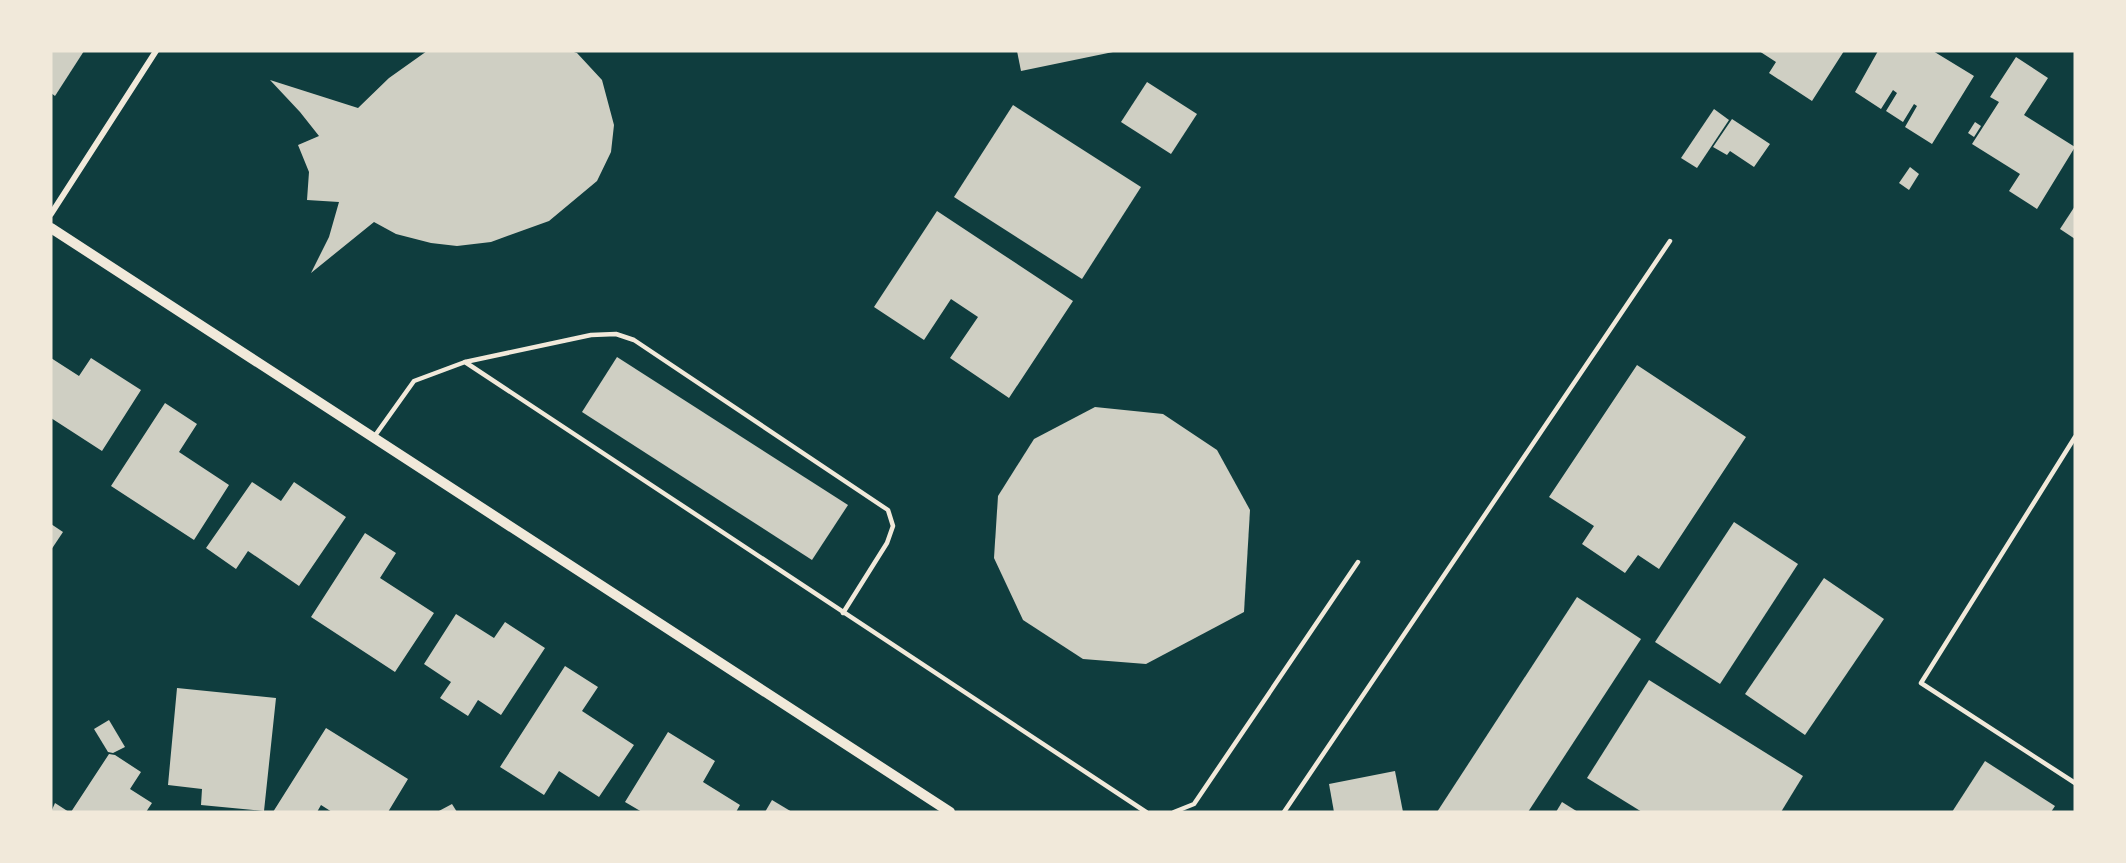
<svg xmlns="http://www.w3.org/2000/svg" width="2126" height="863" font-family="'Roboto Serif',serif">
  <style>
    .building { fill: #cfcfc3 }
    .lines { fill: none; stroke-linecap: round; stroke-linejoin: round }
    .service { stroke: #f1e9da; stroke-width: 4.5 }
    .minor { stroke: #f1e9da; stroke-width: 6 }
    .tertiary { stroke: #f1e9da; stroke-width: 10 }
  </style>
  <rect width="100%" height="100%" fill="#0f3d3e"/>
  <g class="building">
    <polygon points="51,51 84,51 55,96 51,93"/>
    <polygon points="427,51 571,51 577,53 602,80 614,125 611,152 597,181 549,221 491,242 457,246 431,243 396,234 374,222 311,273 329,237 339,202 307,200 309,172 298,145 319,136 300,112 270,80 358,108 389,78"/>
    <polygon points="1017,51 1113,51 1113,52 1021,71"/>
    <polygon points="1759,51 1844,51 1812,101 1769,73 1776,62"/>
    <polygon points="1878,51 1933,51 1974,76 1932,144 1905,127 1917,106 1914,104 1903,122 1886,111 1897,93 1893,90 1881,109 1855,92"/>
    <polygon points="2016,57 2048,78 2024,115 2075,147 2037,209 2009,191 2020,174 1972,144 1999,102 1990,97"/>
    <polygon points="1147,82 1197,114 1171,154 1121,122"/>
    <polygon points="1013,105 1141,187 1082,279 954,197"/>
    <polygon points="1714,109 1729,120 1697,168 1681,158"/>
    <polygon points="1732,119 1770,144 1754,167 1730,151 1727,155 1713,147"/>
    <polygon points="1975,122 1981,126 1974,137 1968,133"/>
    <polygon points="1910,167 1919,174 1909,190 1899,183"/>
    <polygon points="2075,206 2075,239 2060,229"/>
    <polygon points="937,211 1073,301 1009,398 950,358 978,317 951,299 924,340 874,307"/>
    <polygon points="617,357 848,505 812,560 582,412"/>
    <polygon points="51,358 79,376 91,358 141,390 102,451 51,418"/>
    <polygon points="1637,365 1746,437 1659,569 1638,555 1625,573 1582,544 1594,526 1549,497"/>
    <polygon points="165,403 197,424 179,452 229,485 194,540 111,486"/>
    <polygon points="1095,407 1163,414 1217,450 1250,510 1244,612 1146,664 1083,659 1023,620 994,558 998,496 1034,439"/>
    <polygon points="252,482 281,501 294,482 346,517 299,586 248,551 236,569 206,548"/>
    <polygon points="1734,522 1798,564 1720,684 1655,642"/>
    <polygon points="51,524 63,532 51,550"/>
    <polygon points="365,533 396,553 380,578 434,613 395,672 311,617"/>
    <polygon points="1824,578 1884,619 1805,735 1745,694"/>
    <polygon points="1577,597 1641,639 1528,812 1437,812"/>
    <polygon points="456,614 494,638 505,622 545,648 501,715 478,700 468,716 440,698 451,682 424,664"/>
    <polygon points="565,666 598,687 582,711 634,745 599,797 559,771 544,795 500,767"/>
    <polygon points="1649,680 1803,776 1781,812 1642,812 1587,778"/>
    <polygon points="177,688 276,698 264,811 201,805 202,789 168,785"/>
    <polygon points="109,720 125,747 113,753 108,752 94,729"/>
    <polygon points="326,728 408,779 388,812 332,812 321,805 317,812 273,812"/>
    <polygon points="668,732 715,761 703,782 740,805 736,812 642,812 625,802"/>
    <polygon points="109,754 115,755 141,772 130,789 152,803 146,812 71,812"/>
    <polygon points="1985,761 2055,806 2051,812 1952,812"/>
    <polygon points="1395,771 1403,812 1334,812 1329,784"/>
    <polygon points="772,800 792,812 765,812"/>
    <polygon points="1562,802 1578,812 1556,812"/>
    <polygon points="55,803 69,812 51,812"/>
    <polygon points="452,804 457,812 437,812"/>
  </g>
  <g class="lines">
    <g class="service">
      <polyline points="465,362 591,335 616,334 634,340 888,510 893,526 887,543 843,613"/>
      <polyline points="374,437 414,381 465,362 1146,812"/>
      <polyline points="2075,437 1921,683 2075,783"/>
      <polyline points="1174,812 1194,804 1358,562"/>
      <polyline points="1284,812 1670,241"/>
    </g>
    <polyline class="minor" points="51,214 156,51"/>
    <polyline class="tertiary" points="51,228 950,812"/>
  </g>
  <rect width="2126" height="863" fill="none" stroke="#f1e9da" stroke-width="105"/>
</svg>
